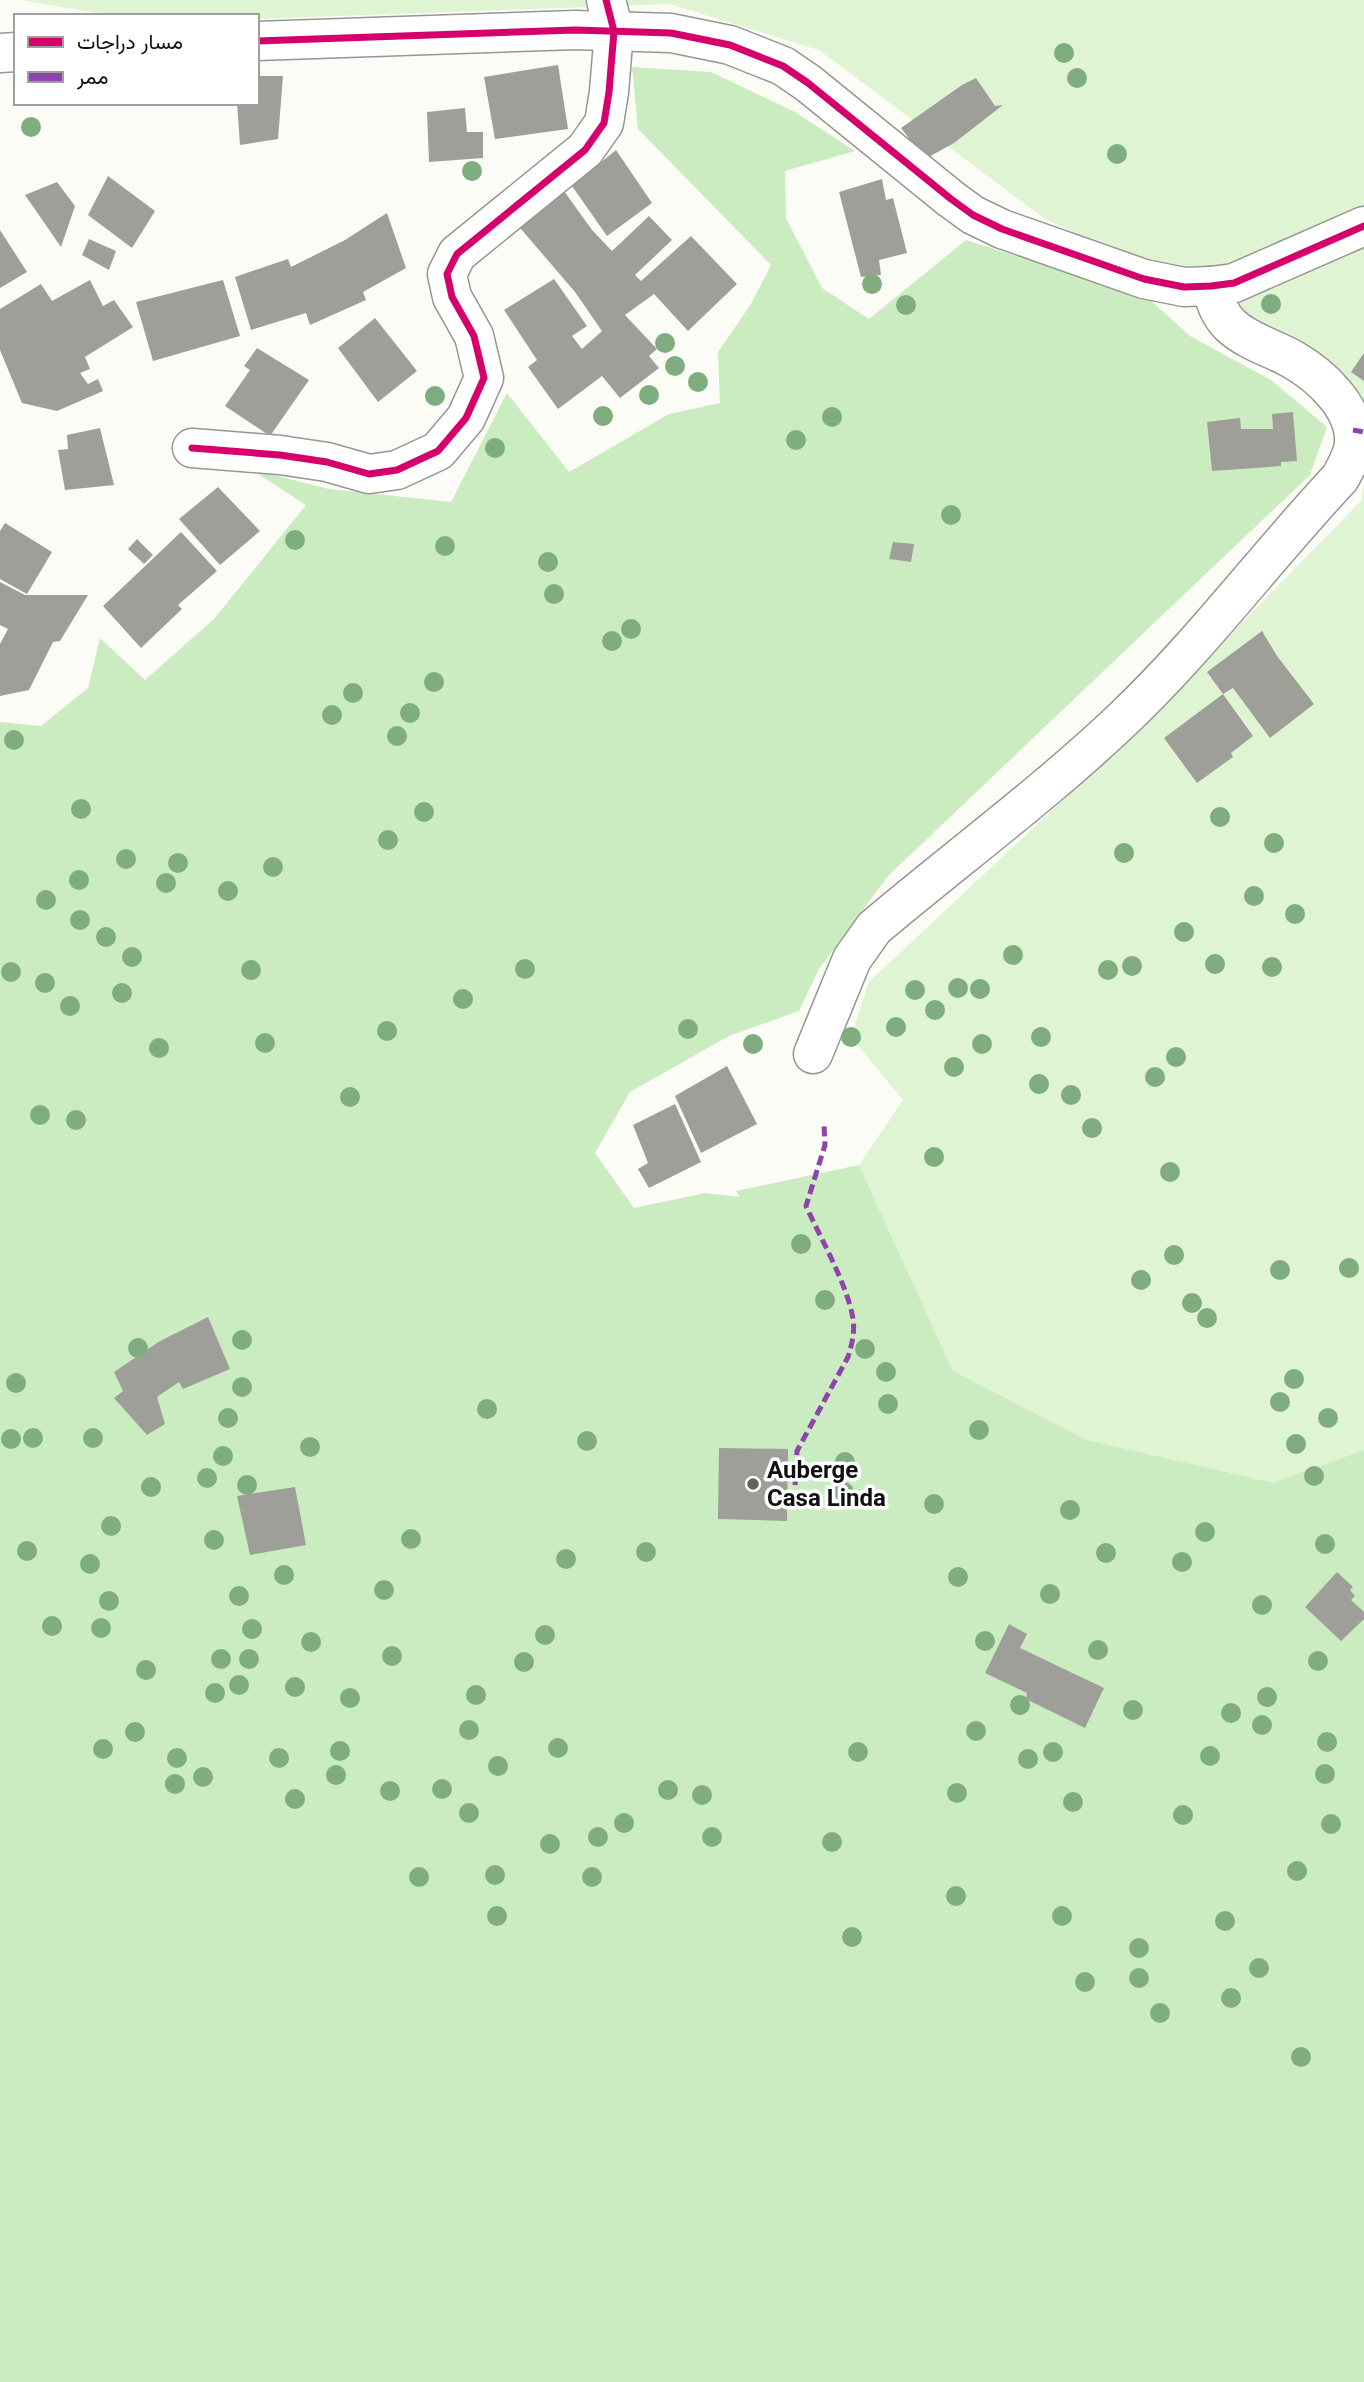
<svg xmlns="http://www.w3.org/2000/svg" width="1364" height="2382" font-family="Georgia,Vazirmatn,serif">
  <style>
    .green { fill: #def4d3 }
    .forest { fill: #cbecc1 }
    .building { fill: #9f9f9a }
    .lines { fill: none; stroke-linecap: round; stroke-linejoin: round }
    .minor-casing { stroke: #969693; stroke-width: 41 }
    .minor { stroke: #fefffe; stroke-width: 38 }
    .quiet { stroke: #8e44ad; stroke-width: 5; stroke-dasharray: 10 5; stroke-linecap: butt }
    .cycleway-casing { stroke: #fff; stroke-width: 11 }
    .cycleway { stroke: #d6006c; stroke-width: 7 }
    .tree { fill: #80ad7f }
    .poi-dot { fill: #626360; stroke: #fff; stroke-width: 2.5 }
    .labels { text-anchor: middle; stroke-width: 7; stroke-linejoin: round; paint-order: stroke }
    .poi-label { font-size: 24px; font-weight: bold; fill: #101010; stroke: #fff; text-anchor: start }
  </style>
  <rect width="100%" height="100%" fill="#fbfcf5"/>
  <g class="green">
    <polygon points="20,0 1364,0 1364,417 1245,314 1045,219 819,50 670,4 257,19 257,16 116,16"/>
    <polygon points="1364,486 1364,1450 1273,1484 1087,1440 953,1371 859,1165 903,1100 851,1037 869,982 1124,743 1361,501"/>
  </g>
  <polygon class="forest" points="632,67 711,72 795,112 855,151 785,171 786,218 822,288 869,319 966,240 1149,299 1190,336 1271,380 1327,427 1310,475 888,876 819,969 799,1011 729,1036 630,1092 595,1153 634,1208 705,1193 740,1197 736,1191 859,1165 953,1371 1087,1440 1273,1483 1364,1450 1364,2382 0,2382 0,722 41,726 88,688 100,638 145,680 214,619 306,505 250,469 329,489 451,502 507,393 569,472 669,414 720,403 718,352 751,304 771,265 638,129"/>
  <g class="building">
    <polygon points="558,65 568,129 495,139 484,77"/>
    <polygon points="257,76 283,76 278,139 240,145 237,103 257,103"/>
    <polygon points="976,78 995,106 1003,105 954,143 925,159 901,128 962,85"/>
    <polygon points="465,108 467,132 483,132 483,158 429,162 427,112"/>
    <polygon points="616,150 652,203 607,236 572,186"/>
    <polygon points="108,176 155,211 132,248 88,215"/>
    <polygon points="882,179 886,200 893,198 907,253 879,260 881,275 861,277 839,192"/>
    <polygon points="57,182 75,206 61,247 25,195"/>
    <polygon points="559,184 592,230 612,251 649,216 672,240 635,275 641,281 691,236 737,284 688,331 654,294 625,315 657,349 649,356 659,368 620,398 602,376 558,409 528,367 537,360 504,310 554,279 587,326 572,336 582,349 602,331 575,292 515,222"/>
    <polygon points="387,213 406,268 363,292 366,300 310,325 306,313 251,330 235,277 288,259 291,267 345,240"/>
    <polygon points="0,230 27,272 0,288"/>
    <polygon points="89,239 116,251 109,270 82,255"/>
    <polygon points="90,280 103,306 114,300 133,327 85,357 90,369 80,373 88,384 98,379 103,391 57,411 22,403 0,350 0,309 41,284 52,301"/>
    <polygon points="223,280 240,336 153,361 136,302"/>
    <polygon points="375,318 417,371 378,402 338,348"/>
    <polygon points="257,348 309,380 270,436 225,406 250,370 244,366"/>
    <polygon points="1364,353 1364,381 1351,372"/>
    <polygon points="1293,412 1297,461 1281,462 1281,466 1212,471 1207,422 1240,418 1241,429 1273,429 1272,414"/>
    <polygon points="100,428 114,485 65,490 58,450 68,449 67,435"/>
    <polygon points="218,487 260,531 220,565 179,519"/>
    <polygon points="5,523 52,552 27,594 0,579 0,531"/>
    <polygon points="181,532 217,571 178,605 182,609 141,648 103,606"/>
    <polygon points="137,539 153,555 144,564 128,549"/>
    <polygon points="893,542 914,544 911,562 889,559"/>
    <polygon points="0,582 25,595 88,595 60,641 53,642 29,690 0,696 0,644 8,629 0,625"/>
    <polygon points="1262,631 1277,656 1314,704 1270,738 1233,688 1223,694 1207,672"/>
    <polygon points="1223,694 1253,736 1231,753 1233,757 1197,783 1164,738"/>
    <polygon points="727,1066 757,1124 701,1153 675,1096"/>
    <polygon points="675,1104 701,1162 649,1188 638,1169 648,1163 633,1125"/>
    <polygon points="208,1317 230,1369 183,1389 179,1382 157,1397 165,1424 147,1435 114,1398 123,1391 114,1372 160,1341"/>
    <polygon points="719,1448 788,1449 787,1521 718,1519"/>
    <polygon points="295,1487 306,1545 250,1555 237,1496"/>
    <polygon points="1337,1572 1353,1587 1350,1590 1355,1596 1351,1600 1364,1612 1364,1619 1341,1641 1305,1607"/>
    <polygon points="1009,1624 1027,1634 1020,1648 1104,1688 1085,1728 1026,1699 1027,1693 985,1673"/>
  </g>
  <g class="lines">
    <defs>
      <g id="minor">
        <polyline points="257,41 575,30 671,33 730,45 783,66 808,83 951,199 973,215 1002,229 1144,279 1184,287 1211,286 1234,283 1364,226"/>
        <polyline points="0,53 16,52"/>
        <polyline points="192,448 280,455 327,462 369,474 397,470 438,451 466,418 484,378 474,336 452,297 447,274 457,254 585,150 604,123 609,92 614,31 606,0"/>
        <path d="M813,1054L852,959L874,928C957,858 1044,794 1123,719C1201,645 1266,557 1340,478C1346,467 1353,456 1354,443C1356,407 1320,375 1292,359C1272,348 1247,341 1230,325C1219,314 1215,301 1211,286"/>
      </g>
    </defs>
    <use href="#minor" class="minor-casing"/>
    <use href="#minor" class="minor"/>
    <g class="quiet">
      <polyline points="1353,430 1364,432"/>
      <path d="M795,1485L797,1451L848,1357C852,1344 855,1332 853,1319C848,1286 820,1237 806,1206L825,1145L824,1126"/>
    </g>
    <defs>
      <g id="cycleway">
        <polyline points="257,41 575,30 671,33 730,45 783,66 808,83 951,199 973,215 1002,229 1144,279 1184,287 1211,286 1234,283 1364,226"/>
        <polyline points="192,448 280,455 327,462 369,474 397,470 438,451 466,418 484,378 474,336 452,297 447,274 457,254 585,150 604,123 609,92 614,31 606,0"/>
      </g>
    </defs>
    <use href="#cycleway" class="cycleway-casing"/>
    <use href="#cycleway" class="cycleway"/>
  </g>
  <g class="tree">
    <circle cx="1064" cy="53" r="10"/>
    <circle cx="1077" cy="78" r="10"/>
    <circle cx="31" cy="127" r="10"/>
    <circle cx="1117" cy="154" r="10"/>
    <circle cx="472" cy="171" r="10"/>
    <circle cx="872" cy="284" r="10"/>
    <circle cx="1271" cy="304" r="10"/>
    <circle cx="906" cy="305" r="10"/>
    <circle cx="665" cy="343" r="10"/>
    <circle cx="675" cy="366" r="10"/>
    <circle cx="698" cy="382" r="10"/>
    <circle cx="649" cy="395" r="10"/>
    <circle cx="435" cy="396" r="10"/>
    <circle cx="603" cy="416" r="10"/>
    <circle cx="832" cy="417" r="10"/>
    <circle cx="796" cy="440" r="10"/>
    <circle cx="495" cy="448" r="10"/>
    <circle cx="951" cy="515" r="10"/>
    <circle cx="295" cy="540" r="10"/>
    <circle cx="445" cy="546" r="10"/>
    <circle cx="548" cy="562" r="10"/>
    <circle cx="554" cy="594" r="10"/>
    <circle cx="631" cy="629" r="10"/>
    <circle cx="612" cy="641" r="10"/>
    <circle cx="434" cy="682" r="10"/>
    <circle cx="353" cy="693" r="10"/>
    <circle cx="410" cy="713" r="10"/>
    <circle cx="332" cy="715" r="10"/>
    <circle cx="397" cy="736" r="10"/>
    <circle cx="14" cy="740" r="10"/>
    <circle cx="81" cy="809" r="10"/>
    <circle cx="424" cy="812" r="10"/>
    <circle cx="1220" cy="817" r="10"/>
    <circle cx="388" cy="840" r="10"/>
    <circle cx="1274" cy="843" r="10"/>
    <circle cx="1124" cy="853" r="10"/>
    <circle cx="126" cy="859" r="10"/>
    <circle cx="178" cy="863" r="10"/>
    <circle cx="273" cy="867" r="10"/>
    <circle cx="79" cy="880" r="10"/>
    <circle cx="166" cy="883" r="10"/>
    <circle cx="228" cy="891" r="10"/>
    <circle cx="1254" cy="896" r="10"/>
    <circle cx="46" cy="900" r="10"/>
    <circle cx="1295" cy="914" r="10"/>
    <circle cx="80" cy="920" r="10"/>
    <circle cx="1184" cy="932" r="10"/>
    <circle cx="106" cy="937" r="10"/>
    <circle cx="1013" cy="955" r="10"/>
    <circle cx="132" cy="957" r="10"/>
    <circle cx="1215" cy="964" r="10"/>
    <circle cx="1132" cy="966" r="10"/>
    <circle cx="1272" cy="967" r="10"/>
    <circle cx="525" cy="969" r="10"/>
    <circle cx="251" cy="970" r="10"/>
    <circle cx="1108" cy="970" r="10"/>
    <circle cx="11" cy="972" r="10"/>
    <circle cx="45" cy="983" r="10"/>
    <circle cx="958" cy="988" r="10"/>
    <circle cx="980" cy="989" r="10"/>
    <circle cx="915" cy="990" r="10"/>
    <circle cx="122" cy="993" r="10"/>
    <circle cx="463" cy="999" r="10"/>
    <circle cx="70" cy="1006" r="10"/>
    <circle cx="935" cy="1010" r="10"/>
    <circle cx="896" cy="1027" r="10"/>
    <circle cx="688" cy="1029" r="10"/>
    <circle cx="387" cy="1031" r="10"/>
    <circle cx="851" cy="1037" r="10"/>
    <circle cx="1041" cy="1037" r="10"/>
    <circle cx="265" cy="1043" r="10"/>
    <circle cx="753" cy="1044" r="10"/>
    <circle cx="982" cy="1044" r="10"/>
    <circle cx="159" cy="1048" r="10"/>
    <circle cx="1176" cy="1057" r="10"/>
    <circle cx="954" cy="1067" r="10"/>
    <circle cx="1155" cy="1077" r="10"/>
    <circle cx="1039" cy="1084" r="10"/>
    <circle cx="1071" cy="1095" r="10"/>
    <circle cx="350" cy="1097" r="10"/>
    <circle cx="40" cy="1115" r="10"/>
    <circle cx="76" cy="1120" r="10"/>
    <circle cx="1092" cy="1128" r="10"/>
    <circle cx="934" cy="1157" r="10"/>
    <circle cx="1170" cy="1172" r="10"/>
    <circle cx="801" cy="1244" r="10"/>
    <circle cx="1174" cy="1255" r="10"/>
    <circle cx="1349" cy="1268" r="10"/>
    <circle cx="1280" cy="1270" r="10"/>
    <circle cx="1141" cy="1280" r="10"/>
    <circle cx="825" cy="1300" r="10"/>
    <circle cx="1192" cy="1303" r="10"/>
    <circle cx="1207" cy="1318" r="10"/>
    <circle cx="242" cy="1340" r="10"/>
    <circle cx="138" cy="1348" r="10"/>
    <circle cx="865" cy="1349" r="10"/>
    <circle cx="886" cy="1372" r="10"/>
    <circle cx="1294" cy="1379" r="10"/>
    <circle cx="16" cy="1383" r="10"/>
    <circle cx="242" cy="1387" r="10"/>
    <circle cx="1280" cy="1402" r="10"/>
    <circle cx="888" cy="1404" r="10"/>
    <circle cx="487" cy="1409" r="10"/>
    <circle cx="228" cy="1418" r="10"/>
    <circle cx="1328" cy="1418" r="10"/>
    <circle cx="979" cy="1430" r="10"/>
    <circle cx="33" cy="1438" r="10"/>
    <circle cx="93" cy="1438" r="10"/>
    <circle cx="11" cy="1439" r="10"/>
    <circle cx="587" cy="1441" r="10"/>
    <circle cx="1296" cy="1444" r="10"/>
    <circle cx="310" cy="1447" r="10"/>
    <circle cx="223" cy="1456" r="10"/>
    <circle cx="845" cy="1462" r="10"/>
    <circle cx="1314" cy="1476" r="10"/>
    <circle cx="207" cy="1478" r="10"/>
    <circle cx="247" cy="1485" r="10"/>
    <circle cx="151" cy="1487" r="10"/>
    <circle cx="844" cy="1492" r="10"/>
    <circle cx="934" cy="1504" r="10"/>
    <circle cx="1070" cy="1510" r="10"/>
    <circle cx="111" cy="1526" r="10"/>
    <circle cx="1205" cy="1532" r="10"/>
    <circle cx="411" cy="1539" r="10"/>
    <circle cx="214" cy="1540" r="10"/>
    <circle cx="1325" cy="1544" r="10"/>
    <circle cx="27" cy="1551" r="10"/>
    <circle cx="646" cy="1552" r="10"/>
    <circle cx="1106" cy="1553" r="10"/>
    <circle cx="566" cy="1559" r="10"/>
    <circle cx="1182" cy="1562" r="10"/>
    <circle cx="90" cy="1564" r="10"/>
    <circle cx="284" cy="1575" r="10"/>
    <circle cx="958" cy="1577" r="10"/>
    <circle cx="384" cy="1590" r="10"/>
    <circle cx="1050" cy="1594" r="10"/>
    <circle cx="239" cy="1596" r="10"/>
    <circle cx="109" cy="1601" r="10"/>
    <circle cx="1262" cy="1605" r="10"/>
    <circle cx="52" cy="1626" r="10"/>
    <circle cx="101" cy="1628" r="10"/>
    <circle cx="252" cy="1629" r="10"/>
    <circle cx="545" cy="1635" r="10"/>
    <circle cx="985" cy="1641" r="10"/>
    <circle cx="311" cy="1642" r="10"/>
    <circle cx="1098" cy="1650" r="10"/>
    <circle cx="392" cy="1656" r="10"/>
    <circle cx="221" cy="1659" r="10"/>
    <circle cx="249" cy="1659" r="10"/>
    <circle cx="1318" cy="1661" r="10"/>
    <circle cx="524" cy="1662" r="10"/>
    <circle cx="146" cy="1670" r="10"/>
    <circle cx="239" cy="1685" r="10"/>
    <circle cx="295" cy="1687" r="10"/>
    <circle cx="215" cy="1693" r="10"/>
    <circle cx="476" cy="1695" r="10"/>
    <circle cx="1267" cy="1697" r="10"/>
    <circle cx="350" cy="1698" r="10"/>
    <circle cx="1020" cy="1705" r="10"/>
    <circle cx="1133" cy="1710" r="10"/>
    <circle cx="1231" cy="1713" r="10"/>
    <circle cx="1262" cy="1725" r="10"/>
    <circle cx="469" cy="1730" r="10"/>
    <circle cx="976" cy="1731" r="10"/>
    <circle cx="135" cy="1732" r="10"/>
    <circle cx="1327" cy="1742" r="10"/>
    <circle cx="558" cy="1748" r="10"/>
    <circle cx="103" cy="1749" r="10"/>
    <circle cx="340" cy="1751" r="10"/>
    <circle cx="858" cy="1752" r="10"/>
    <circle cx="1053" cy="1752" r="10"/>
    <circle cx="1210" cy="1756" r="10"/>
    <circle cx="177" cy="1758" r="10"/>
    <circle cx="279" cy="1758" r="10"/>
    <circle cx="1028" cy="1759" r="10"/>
    <circle cx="498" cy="1766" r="10"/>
    <circle cx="1325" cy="1774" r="10"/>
    <circle cx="336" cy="1775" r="10"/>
    <circle cx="203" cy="1777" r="10"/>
    <circle cx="175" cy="1784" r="10"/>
    <circle cx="442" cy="1789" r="10"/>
    <circle cx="668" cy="1790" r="10"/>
    <circle cx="390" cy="1791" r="10"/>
    <circle cx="957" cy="1793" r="10"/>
    <circle cx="702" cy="1795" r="10"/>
    <circle cx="295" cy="1799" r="10"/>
    <circle cx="1073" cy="1802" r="10"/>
    <circle cx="469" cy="1813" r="10"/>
    <circle cx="1183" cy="1815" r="10"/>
    <circle cx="624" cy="1823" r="10"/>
    <circle cx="1331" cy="1824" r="10"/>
    <circle cx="598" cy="1837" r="10"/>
    <circle cx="712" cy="1837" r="10"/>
    <circle cx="832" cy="1842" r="10"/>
    <circle cx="550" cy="1844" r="10"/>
    <circle cx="1297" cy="1871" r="10"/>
    <circle cx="495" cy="1875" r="10"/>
    <circle cx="419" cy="1877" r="10"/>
    <circle cx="592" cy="1877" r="10"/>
    <circle cx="956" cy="1896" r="10"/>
    <circle cx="497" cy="1916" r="10"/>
    <circle cx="1062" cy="1916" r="10"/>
    <circle cx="1225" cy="1921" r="10"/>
    <circle cx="852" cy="1937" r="10"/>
    <circle cx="1139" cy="1948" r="10"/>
    <circle cx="1259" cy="1968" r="10"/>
    <circle cx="1139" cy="1978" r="10"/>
    <circle cx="1085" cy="1982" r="10"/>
    <circle cx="1231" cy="1998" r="10"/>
    <circle cx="1160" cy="2013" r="10"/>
    <circle cx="1301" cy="2057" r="10"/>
  </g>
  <circle class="poi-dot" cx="753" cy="1484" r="7"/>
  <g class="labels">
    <g class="poi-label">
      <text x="767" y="1478">Auberge<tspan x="767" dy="28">Casa Linda</tspan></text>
    </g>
  </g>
  <rect x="14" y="14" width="245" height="91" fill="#ffffff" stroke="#9f9f9f" stroke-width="2"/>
  <rect x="28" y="37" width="35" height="10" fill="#d6006c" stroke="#9f9f9f" stroke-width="2"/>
  <text x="77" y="49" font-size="21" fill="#101010">مسار دراجات</text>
  <rect x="28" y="72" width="35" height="10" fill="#8e44ad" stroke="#9f9f9f" stroke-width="2"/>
  <text x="77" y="84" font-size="21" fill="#101010">ممر</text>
</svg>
